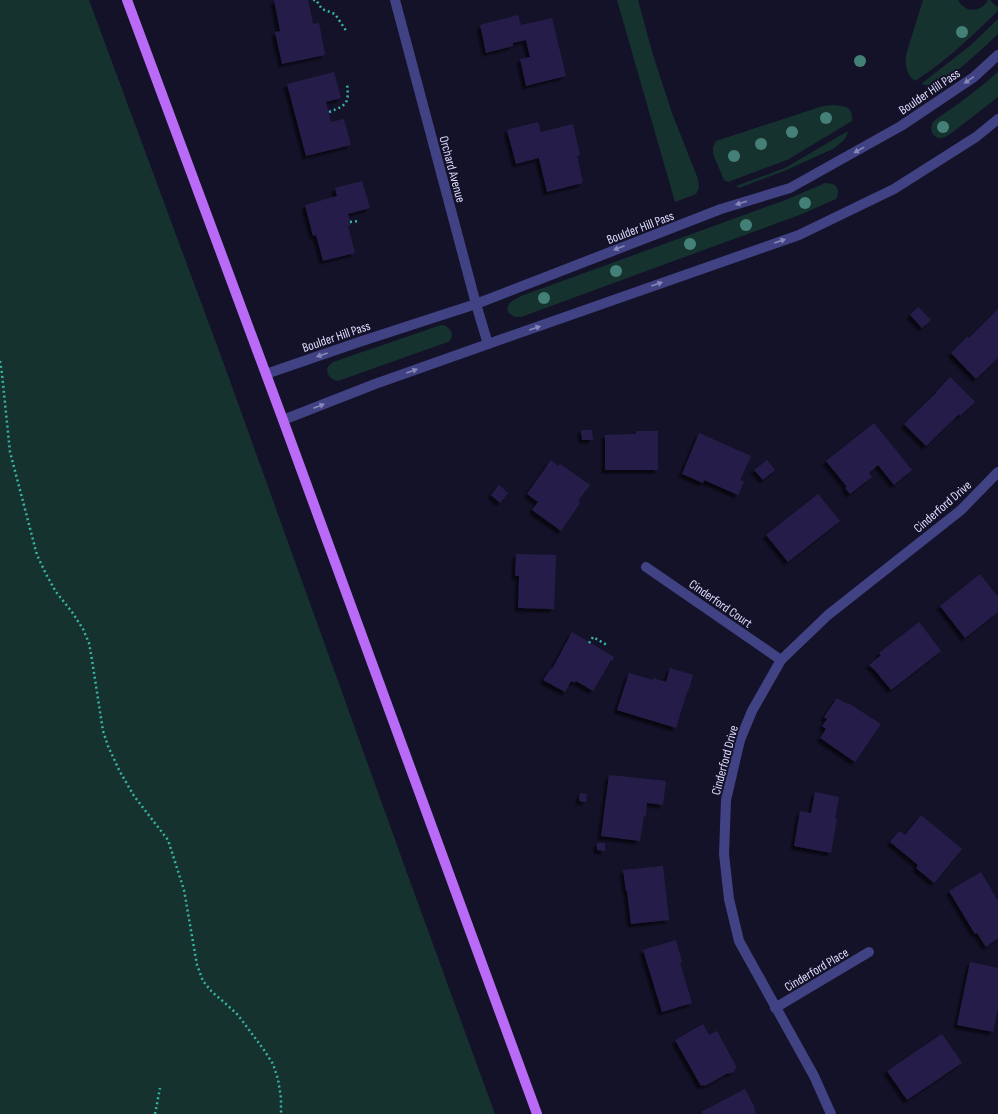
<svg xmlns="http://www.w3.org/2000/svg" width="998" height="1114" font-family="'Sofia Sans Condensed',sans-serif">
  <style>
    .green { fill: #15322f }
    .building { fill: #251f48; filter: url(#shadow) }
    .lines { fill: none; stroke-linecap: round; stroke-linejoin: round }
    .path { stroke: #38b4a5; stroke-width: 2.5; stroke-dasharray: 2 3; stroke-linecap: butt }
    .minor { stroke: #404284; stroke-width: 10 }
    .major { stroke: #b96af6; stroke-width: 10 }
    .tree { fill: #448077 }
    .oneway { fill: #8787ba }
    .labels { text-anchor: middle; stroke-width: 4; stroke-linejoin: round; paint-order: stroke }
    .street-label { font-size: 13px; fill: #dddcfd; stroke: #141229 }
  </style>
  <defs>
    <filter id="shadow"><feDropShadow dx="-3.5" dy="3.5" stdDeviation="1" flood-color="#0009"/></filter>
  </defs>
  <rect width="100%" height="100%" fill="#141229"/>
  <g class="green">
    <polygon points="0,0 89,0 225,367 407,873 495,1114 0,1114"/>
    <polygon points="617,0 638,0 653,55 672,113 698,179 699,188 696,194 675,202"/>
    <path d="M923,0H958C965,13 981,13 988,0H990L998,8V11C972,36 946,61 915,81C906,74 905,66 906,55Z"/>
    <path d="M998,19V34C986,45 948,82 934,85C930,86 925,85 921,84L971,45Z"/>
    <path d="M998,72V97L949,135C946,136 943,138 940,138C932,138 929,128 933,122C939,116 947,112 954,107C969,96 984,84 998,72Z"/>
    <path d="M832,105C845,106 853,106 852,121L787,160L728,182L724,180L713,154V147L716,141L823,106Z"/>
    <polygon points="848,131 846,137 843,141 833,149 784,171 739,188 736,186 785,168"/>
    <path d="M825,183C836,183 841,188 836,199L802,214L521,317C510,318 502,309 512,301C515,299 518,298 521,296L788,199Z"/>
    <path d="M441,325C450,325 456,336 448,342L338,381C327,379 323,368 333,362Z"/>
  </g>
  <g class="building">
    <polygon points="274,0 308,0 313,24 319,23 325,55 282,64 275,32 280,31"/>
    <polygon points="518,15 521,25 552,18 566,76 526,86 520,59 530,57 526,40 513,43 513,46 486,53 480,25"/>
    <polygon points="334,72 341,98 326,102 331,122 344,119 351,145 306,156 287,84"/>
    <polygon points="538,122 541,132 573,124 580,155 577,156 583,183 547,192 539,158 516,164 507,130"/>
    <polygon points="362,181 370,208 348,214 351,225 348,226 355,253 323,261 316,235 313,236 305,205 337,196 335,188"/>
    <polygon points="918,307 931,320 922,328 910,315"/>
    <polygon points="998,309 998,358 976,379 951,353 967,337 969,338"/>
    <polygon points="950,377 975,402 960,416 959,414 926,446 904,424 937,392 936,392"/>
    <polygon points="874,423 912,470 894,485 878,465 869,473 872,477 850,494 845,488 847,487 826,461"/>
    <polygon points="581,430 592,430 593,440 582,440"/>
    <polygon points="636,431 658,431 658,470 605,470 605,435 636,434"/>
    <polygon points="699,433 751,456 740,480 744,482 738,495 704,480 703,483 682,474"/>
    <polygon points="551,460 558,466 560,464 590,485 578,501 580,503 561,531 532,510 538,502 527,494"/>
    <polygon points="767,460 775,470 763,480 754,470"/>
    <polygon points="499,485 508,493 500,503 491,495"/>
    <polygon points="818,494 840,521 788,562 766,535"/>
    <polygon points="516,554 556,555 554,609 518,608 519,576 515,576"/>
    <polygon points="980,574 998,597 998,612 965,638 940,606"/>
    <polygon points="919,622 941,651 891,690 873,668 873,669 869,665 881,655 879,653"/>
    <polygon points="572,632 614,657 612,661 611,660 593,691 576,681 574,683 571,681 565,692 543,680 551,668 552,669"/>
    <polygon points="670,668 693,675 688,692 687,692 676,728 617,710 629,673 653,680 653,678 666,682"/>
    <polygon points="837,698 847,704 848,703 881,724 855,762 820,738 826,729 822,726 827,719 824,717"/>
    <polygon points="609,775 666,781 663,805 647,803 646,816 644,816 640,841 601,836"/>
    <polygon points="815,792 839,797 835,818 837,819 831,853 794,846 800,811 811,813"/>
    <polygon points="580,793 587,794 586,802 579,801"/>
    <polygon points="921,815 962,849 934,883 916,868 918,865 890,842 899,831 905,835"/>
    <polygon points="597,843 605,843 605,851 597,850"/>
    <polygon points="663,866 669,920 631,924 627,891 626,891 623,870"/>
    <polygon points="981,872 998,901 998,938 986,947 977,933 975,934 949,891"/>
    <polygon points="676,940 682,962 680,963 692,1003 662,1012 643,950"/>
    <polygon points="970,962 998,968 998,1008 993,1032 957,1025"/>
    <polygon points="703,1024 709,1035 717,1031 737,1068 734,1069 735,1071 729,1074 728,1073 705,1086 704,1085 701,1086 675,1040"/>
    <polygon points="942,1034 962,1063 907,1100 887,1071"/>
    <polygon points="745,1089 755,1108 754,1109 756,1114 703,1114 701,1112"/>
  </g>
  <g class="lines">
    <g class="path">
      <polyline points="313,0 316,0 322,9 335,14 347,32"/>
      <path d="M329,112C348,105 349,103 347,83"/>
      <polyline points="350,222 360,221"/>
      <polyline points="0,361 2,374 10,452 37,555 46,574 56,592 72,612 83,629 89,643 92,660 103,731 108,746 119,770 134,796 168,840 184,890 197,965 203,981 212,992 225,1003 238,1015 264,1050 273,1064 278,1079 281,1098 281,1114"/>
      <polyline points="589,643 593,637 607,645"/>
      <polyline points="155,1114 160,1088"/>
    </g>
    <g class="minor">
      <polyline points="395,0 476,304 488,344"/>
      <polyline points="266,374 359,342 476,304 721,209 790,188 901,126 974,77 998,55"/>
      <polyline points="283,420 375,384 488,344 799,235 894,189 976,137 998,119"/>
      <polyline points="646,567 781,660"/>
      <polyline points="775,1008 869,952"/>
      <polyline points="831,1114 814,1076 739,941 729,899 724,854 726,800 740,740 752,711 781,660 828,615 961,510 998,472"/>
    </g>
    <polyline class="major" points="127,0 283,420 537,1114"/>
  </g>
  <g class="tree">
    <circle cx="962" cy="32" r="6"/>
    <circle cx="860" cy="61" r="6"/>
    <circle cx="826" cy="118" r="6"/>
    <circle cx="943" cy="127" r="6"/>
    <circle cx="792" cy="132" r="6"/>
    <circle cx="761" cy="144" r="6"/>
    <circle cx="734" cy="156" r="6"/>
    <circle cx="805" cy="203" r="6"/>
    <circle cx="746" cy="225" r="6"/>
    <circle cx="690" cy="244" r="6"/>
    <circle cx="616" cy="271" r="6"/>
    <circle cx="544" cy="298" r="6"/>
  </g>
  <defs><path id="oneway-solid" d="M-6-.8H1V-3.2L6.5 0L1 3.2V.8H-6Z"/></defs>
  <g class="oneway">
    <use href="#oneway-solid" transform="translate(969 80) rotate(146)"/>
    <use href="#oneway-solid" transform="translate(859 150) rotate(151)"/>
    <use href="#oneway-solid" transform="translate(741 203) rotate(163)"/>
    <use href="#oneway-solid" transform="translate(780 241) rotate(-19)"/>
    <use href="#oneway-solid" transform="translate(619 248) rotate(159)"/>
    <use href="#oneway-solid" transform="translate(657 284) rotate(-19)"/>
    <use href="#oneway-solid" transform="translate(535 328) rotate(-19)"/>
    <use href="#oneway-solid" transform="translate(322 355) rotate(161)"/>
    <use href="#oneway-solid" transform="translate(412 371) rotate(-20)"/>
    <use href="#oneway-solid" transform="translate(319 406) rotate(-21)"/>
  </g>
  <g class="labels">
    <g class="street-label">
      <text transform="translate(929 91) rotate(-34)" y="5">Boulder Hill Pass</text>
      <text transform="translate(453 169) rotate(75)" y="5">Orchard Avenue</text>
      <text transform="translate(640 227) rotate(-21)" y="5">Boulder Hill Pass</text>
      <text transform="translate(336 336) rotate(-19)" y="5">Boulder Hill Pass</text>
      <text transform="translate(942 506) rotate(-41)" y="5">Cinderford Drive</text>
      <text transform="translate(721 603) rotate(35)" y="5">Cinderford Court</text>
      <text transform="translate(724 760) rotate(-75)" y="5">Cinderford Drive</text>
      <text transform="translate(816 969) rotate(-31)" y="5">Cinderford Place</text>
    </g>
  </g>
</svg>
